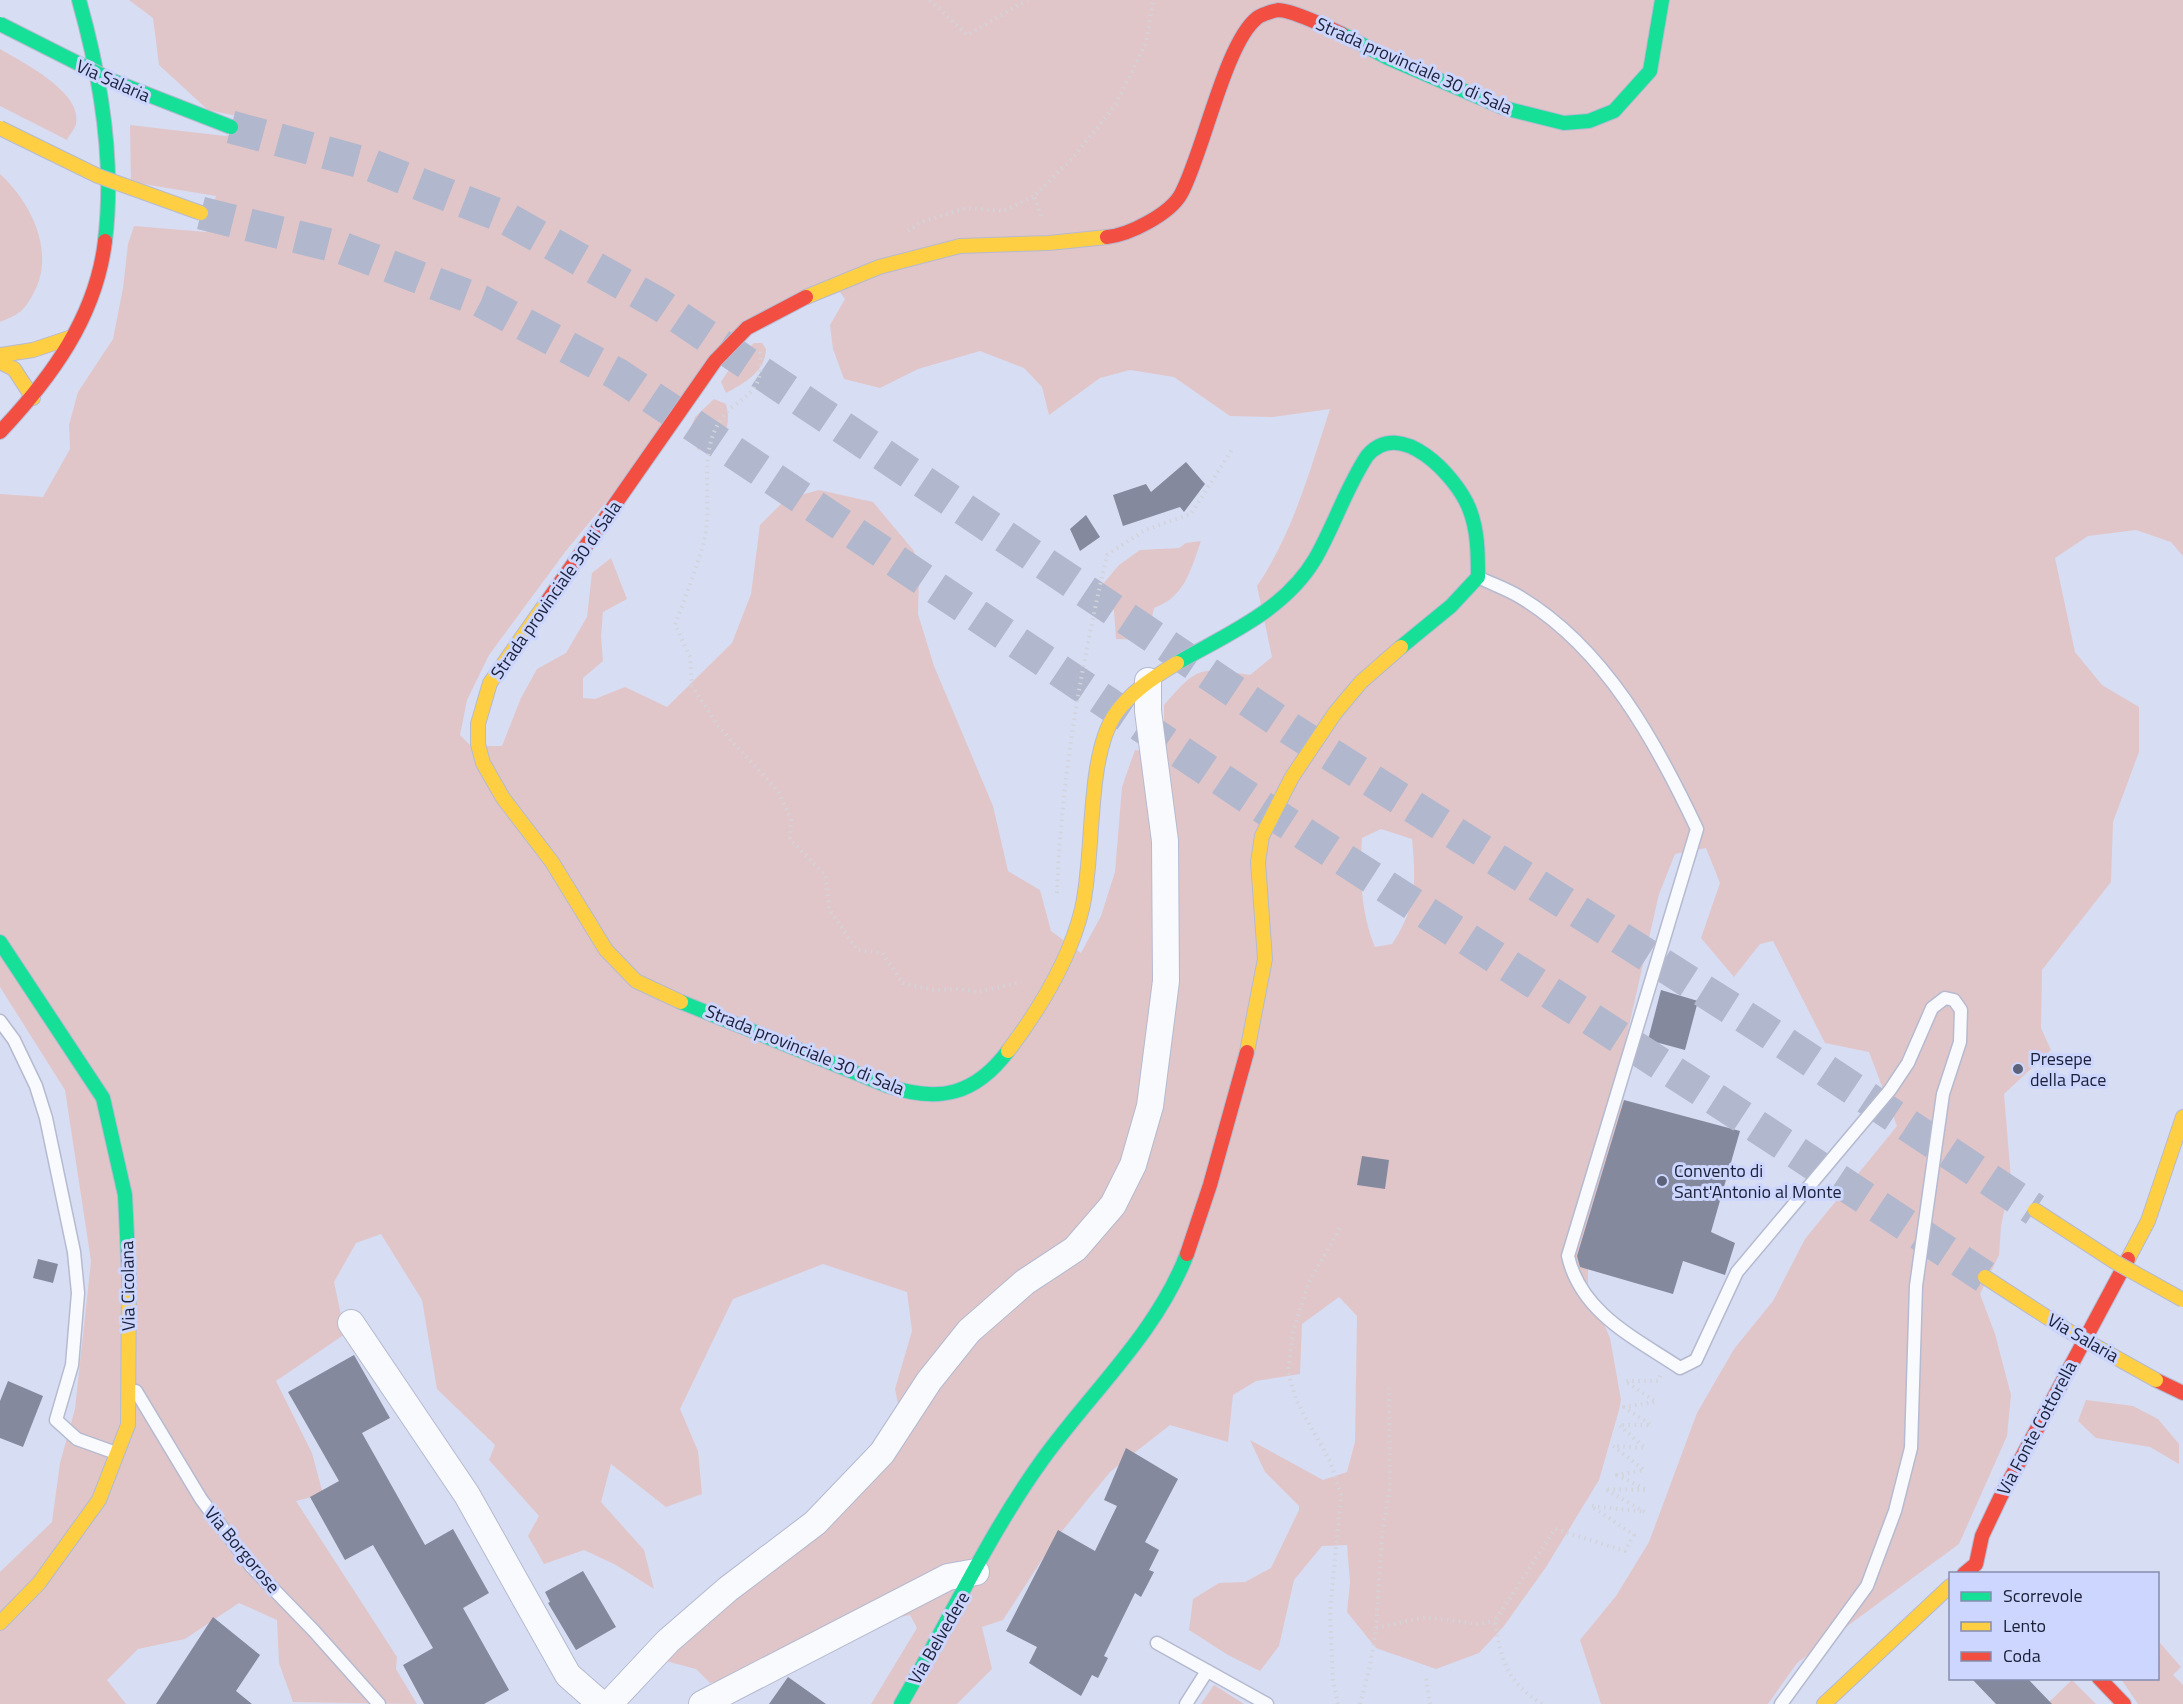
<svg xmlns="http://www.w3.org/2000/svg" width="2183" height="1704" font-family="'Titillium Web',sans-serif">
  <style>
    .green { fill: #e1c6c9; fill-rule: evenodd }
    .building { fill: #85899e }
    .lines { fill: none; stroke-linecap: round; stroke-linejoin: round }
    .highway-tunnel { stroke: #b1b7cd; stroke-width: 33; stroke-dasharray: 33 16; stroke-linecap: butt }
    .lane-casing { stroke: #b5bad0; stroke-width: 15 }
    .street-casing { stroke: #b5bad0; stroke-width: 28 }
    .fast-casing { stroke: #b5bad0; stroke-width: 16 }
    .slow-casing { stroke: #b5bad0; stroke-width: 16 }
    .jam-casing { stroke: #b5bad0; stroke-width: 16 }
    .path { stroke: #d2d4da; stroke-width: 4; stroke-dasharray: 1.5 4.5; stroke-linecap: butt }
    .lane { stroke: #f9fafd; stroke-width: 12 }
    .street { stroke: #f9fafd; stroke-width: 26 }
    .fast { stroke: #16e098; stroke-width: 14 }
    .slow { stroke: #ffcf43; stroke-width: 14 }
    .jam { stroke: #f24e42; stroke-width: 14 }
    .fast-bridge-casing { stroke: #b5bad0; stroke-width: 16; stroke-linecap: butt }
    .slow-bridge-casing { stroke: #b5bad0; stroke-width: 16; stroke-linecap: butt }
    .fast-bridge { stroke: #16e098; stroke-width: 14 }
    .slow-bridge { stroke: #ffcf43; stroke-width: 14 }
    .poi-dot { fill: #5c6279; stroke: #ccd6fe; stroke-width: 2 }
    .labels { text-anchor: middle; stroke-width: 6; stroke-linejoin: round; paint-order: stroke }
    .street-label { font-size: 18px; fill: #1a1f37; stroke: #ccd6fe }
    .poi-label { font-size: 18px; fill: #1a1f37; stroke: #ccd6fe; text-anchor: start }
  </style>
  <rect width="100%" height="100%" fill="#d7ddf3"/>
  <g class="green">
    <path d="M129,0H2183V556L2171,542L2136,530L2088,536L2055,558L2075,652L2102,685L2139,707V752L2113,822L2111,882L2042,970L2041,1028L2051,1050L2004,1094L2011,1179L2001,1226L1999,1255L1980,1294L1995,1334L2011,1395L2007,1436L1959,1544L1797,1663L1768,1704H1601L1580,1640L1616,1596L1649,1542L1697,1413L1734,1349L1773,1301L1805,1239L1897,1126L1869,1052L1825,1043L1773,941L1760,944L1734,977L1701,938L1720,883L1706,848L1675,854L1659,894L1626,1039L1623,1106L1588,1237V1287L1610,1338L1621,1400L1619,1410L1599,1480L1546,1567L1504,1626L1479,1653L1436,1669L1376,1648L1347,1612L1350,1582L1347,1545L1322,1546L1294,1580L1279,1646L1260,1671L1228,1655L1189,1630L1193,1599L1219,1583L1245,1582L1271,1568L1299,1510V1506L1265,1472L1250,1440L1323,1480L1347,1472L1355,1442L1357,1316L1339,1297L1302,1324L1300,1374L1256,1381L1233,1395L1228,1442L1170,1425L1110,1472L1054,1541L1003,1620L982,1627L992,1669L957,1704H871L917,1628L910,1615L845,1629L741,1675L710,1683L696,1669L662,1660L889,1465L905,1437L895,1389L912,1331L907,1292L823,1264L733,1299L680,1409L698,1451L702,1494L666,1507L611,1464L601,1502L644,1550L654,1589L616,1565L584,1550L544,1564L528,1536L539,1516L489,1460L495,1445L437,1389L422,1300L381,1234L356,1243L334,1282L345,1334L276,1381L312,1453L323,1494L296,1501L397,1657L396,1669L417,1704L293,1702L279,1663L277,1620L239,1603L185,1639L138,1649L107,1680L126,1704H0V1572L52,1522L60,1463L75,1409L91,1261L65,1090L0,987V494L43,497L70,449L69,425L78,392L113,339L123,288L128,244L134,226L206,232L216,196L131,182L130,125L225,136L240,132L246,118L208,110L159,65L153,18ZM832,281L845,299L830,325L833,349L844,379L880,388L918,369L980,351L1024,368L1042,387L1049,415L1100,378L1130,370L1174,377L1230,416L1273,417L1330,409C1310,470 1293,533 1257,586L1272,657L1250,675C1199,667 1198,666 1164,705V754L1135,750L1122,787L1115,872L1101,916L1081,953L1051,931L1040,890L1008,871L993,806L934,666L918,614L919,576L914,551L873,502L819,490L786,499L760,525L751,594L732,643L667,707L625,687L595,699L583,698V678L603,661L601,637L603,612L627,599L611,558L592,573L587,617L566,653L537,669L521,698L502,746H471L460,735L467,700L489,655L565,552L753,323ZM1381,829L1412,839C1416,882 1417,907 1392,944L1375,947C1361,914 1359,874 1362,838Z"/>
    <path d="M0,49C22,62 83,92 76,124C75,129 69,135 67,140L0,106Z"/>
    <path d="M0,174C32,203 57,255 32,296C29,301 25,308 21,311C15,316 7,319 0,322Z"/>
    <path d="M754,343H762L766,349C765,372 744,383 726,393L721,382L734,362Z"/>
    <path d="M714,399L726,404C733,431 721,441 698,450L689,432L695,417Z"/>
    <path d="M1201,541C1191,569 1185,597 1154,608L1147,640L1116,639L1114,611L1103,584L1119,565L1140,550L1179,548L1186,543Z"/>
    <polygon points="2086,1400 2133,1406 2158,1419 2179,1444 2179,1464 2150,1447 2096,1438 2078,1421"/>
    <polygon points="2160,1643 2181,1667 2173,1675 2183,1685 2183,1704 2138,1704 2121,1679 2158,1678"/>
    <polygon points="2072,1680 2096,1704 2047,1704"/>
    <polygon points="1214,1685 1244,1704 1201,1704"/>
  </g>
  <g class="building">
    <polygon points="1186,462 1205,484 1184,512 1180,507 1123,526 1113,495 1146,484 1151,492"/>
    <polygon points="1086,515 1100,537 1080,551 1070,529"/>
    <polygon points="1661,990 1698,1001 1685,1050 1648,1040"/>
    <polygon points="1624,1100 1740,1131 1711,1232 1735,1243 1725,1275 1683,1261 1673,1294 1580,1267 1577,1256"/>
    <polygon points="1362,1156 1389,1160 1385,1189 1357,1185"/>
    <polygon points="38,1259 58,1264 53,1283 33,1278"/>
    <polygon points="354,1355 390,1418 362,1433 425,1545 453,1529 489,1593 463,1608 509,1690 484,1704 424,1704 403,1665 433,1648 373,1545 345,1560 310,1497 339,1481 288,1392"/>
    <polygon points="8,1381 43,1396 23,1447 0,1438 0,1401"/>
    <polygon points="1126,1448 1178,1479 1145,1542 1159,1550 1149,1570 1154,1572 1141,1597 1135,1593 1104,1656 1108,1658 1098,1678 1092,1675 1081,1696 1029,1663 1037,1647 1006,1631 1058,1530 1095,1551 1117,1506 1104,1500"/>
    <polygon points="583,1571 616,1627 576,1650 548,1603 550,1602 545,1592"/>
    <polygon points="213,1617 260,1655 236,1691 252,1704 156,1704"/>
    <polygon points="788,1677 826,1704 769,1704"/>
    <polygon points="1971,1678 2027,1678 2052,1704 1996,1704"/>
  </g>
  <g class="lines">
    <g class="highway-tunnel">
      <polyline points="231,127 368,164 504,217 659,304 1292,730 1759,1026 2035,1210"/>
      <polyline points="201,213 342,248 481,301 617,374 1261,806 1715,1099 1985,1277"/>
    </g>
    <defs>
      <g id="lane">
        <path d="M1478,577C1492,584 1507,589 1520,597C1605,648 1656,742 1697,829L1568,1256C1581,1313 1635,1338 1680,1368L1696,1360L1737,1272L1890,1090L1908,1063L1932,1008L1945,998L1954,1000L1961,1010L1960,1042L1943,1094L1916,1286L1911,1448L1895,1511L1867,1586L1781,1704"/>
        <polyline points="0,1021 14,1040 36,1086 46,1118 74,1252 78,1293 72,1365 56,1420 77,1439 116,1453"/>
        <polyline points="136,1391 201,1499 251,1566 314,1631 379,1704"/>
        <polyline points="1157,1643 1267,1704"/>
        <polyline points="1186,1704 1207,1671"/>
      </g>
      <g id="street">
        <polyline points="351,1323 467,1495 568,1675 601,1704"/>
        <polyline points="609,1704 668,1641 728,1589 815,1523 882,1453 929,1381 969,1331 1025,1282 1075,1249 1113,1205 1133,1165 1150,1106 1166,981 1165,841 1148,711 1148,681"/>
        <polyline points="702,1704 948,1577 976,1572"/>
      </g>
      <g id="fast">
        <path d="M79,0C101,78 115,160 105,241"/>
        <polyline points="1342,34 1388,58 1504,108 1564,123 1589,121 1614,111 1650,71 1662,0"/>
        <path d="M1177,663C1227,634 1284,611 1315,559C1334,526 1346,488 1367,456C1400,416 1456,476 1469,508C1478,530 1478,554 1478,577L1451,606L1401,647"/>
        <polyline points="0,942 103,1098 125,1195 129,1276"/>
        <path d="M681,1002L888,1086C939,1103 975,1095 1008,1051"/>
        <path d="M901,1704C948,1623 988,1535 1043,1459C1092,1391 1156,1334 1187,1254"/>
      </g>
      <g id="slow">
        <polyline points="806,297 879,267 960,246 1049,243 1107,237"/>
        <polyline points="0,355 33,350 72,337"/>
        <polyline points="0,362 14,369 33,398"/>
        <polyline points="546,603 490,683 478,724 478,744 483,763 503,798 552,862 606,950 636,981 681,1002"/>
        <path d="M1008,1051C1039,1010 1070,959 1082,909C1095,854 1086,761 1114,716C1129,693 1154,677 1177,663"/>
        <polyline points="1247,1052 1265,959 1258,862 1262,836 1292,777 1335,713 1361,682 1401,647"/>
        <polyline points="2128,1259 2148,1221 2183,1117"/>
        <polyline points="0,1623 39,1583 99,1500 128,1425 129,1276"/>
        <polyline points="1824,1704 1950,1586"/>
      </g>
      <g id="jam">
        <path d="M1107,237C1129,235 1170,214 1181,194C1203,154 1225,43 1257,18C1260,15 1273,11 1278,10C1291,10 1330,28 1342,34"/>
        <path d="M0,432C51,378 96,317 105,241"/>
        <polyline points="546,603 715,361 747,328 806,297"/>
        <polyline points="1187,1254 1210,1185 1247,1052"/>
        <polyline points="2156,1380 2183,1393"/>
        <polyline points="1964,1574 1976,1564 1982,1536 2000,1498 2128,1259"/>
        <polyline points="2099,1678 2124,1704"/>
      </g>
    </defs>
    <use href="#lane" class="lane-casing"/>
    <use href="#street" class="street-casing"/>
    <use href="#fast" class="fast-casing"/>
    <use href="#slow" class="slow-casing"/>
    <use href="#jam" class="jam-casing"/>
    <g class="path">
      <polyline points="930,0 967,35 1028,0"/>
      <polyline points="1041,216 1034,196 1072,159 1116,104 1146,43 1153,0"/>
      <polyline points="908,231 921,222 967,208 1004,211 1034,196"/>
      <path d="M760,352C766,402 733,394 717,426C700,458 711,496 706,530C701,560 685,596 675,625L690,657L692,686L718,726L778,791L791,819L790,839L826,876L829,909L857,950L882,953L903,983L934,990L960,989L978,992L1021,982"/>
      <path d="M1057,893C1061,779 1081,666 1107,555L1145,530L1191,514L1233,448"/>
      <polyline points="1376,1628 1382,1536 1390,1486 1389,1388"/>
      <polyline points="1426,1679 1430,1704"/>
      <polyline points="1338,1704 1333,1681 1330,1611 1341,1495 1330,1461 1296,1400 1288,1372 1293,1332 1308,1284 1340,1228"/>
      <polyline points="1360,1704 1370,1666 1376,1628 1426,1617 1477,1624 1495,1621"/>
      <path d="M1542,1704C1507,1682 1501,1661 1495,1621L1555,1529L1625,1551L1634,1535L1591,1506L1645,1512L1605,1489L1647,1490L1617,1475L1644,1470L1613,1446L1645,1448L1619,1425H1651L1624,1407L1656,1402L1625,1381H1658L1662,1372"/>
    </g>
    <use href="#lane" class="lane"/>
    <use href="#street" class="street"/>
    <use href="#fast" class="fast"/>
    <use href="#slow" class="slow"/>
    <use href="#jam" class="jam"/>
    <defs>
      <polyline id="fast-bridge" points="0,24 113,81 231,127"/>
      <g id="slow-bridge">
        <polyline points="0,128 98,176 201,213"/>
        <polyline points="2035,1210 2115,1262 2183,1300"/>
        <polyline points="1985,1277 2065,1329 2156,1380"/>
      </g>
    </defs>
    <use href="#fast-bridge" class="fast-bridge-casing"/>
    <use href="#slow-bridge" class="slow-bridge-casing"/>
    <use href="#fast-bridge" class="fast-bridge"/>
    <use href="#slow-bridge" class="slow-bridge"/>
  </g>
  <g class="poi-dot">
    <circle cx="2018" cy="1069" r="6"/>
    <circle cx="1662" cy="1181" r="6"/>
  </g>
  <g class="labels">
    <g class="street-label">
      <text transform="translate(1414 66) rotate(24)" y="6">Strada provinciale 30 di Sala</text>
      <text transform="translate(113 81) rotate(24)" y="6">Via Salaria</text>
      <text transform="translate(556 590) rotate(-55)" y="6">Strada provinciale 30 di Sala</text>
      <text transform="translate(805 1050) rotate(22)" y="6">Strada provinciale 30 di Sala</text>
      <text transform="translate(128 1286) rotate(-91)" y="6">Via Cicolana</text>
      <text transform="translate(2083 1338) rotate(30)" y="6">Via Salaria</text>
      <text transform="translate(2037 1428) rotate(-62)" y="6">Via Fonte Cottorella</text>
      <text transform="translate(242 1550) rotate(50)" y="6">Via Borgorose</text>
      <text transform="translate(939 1638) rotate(-60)" y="6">Via Belvedere</text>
    </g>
    <g class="poi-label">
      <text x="2030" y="1065">Presepe<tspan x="2030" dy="21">della Pace</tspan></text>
      <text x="1674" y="1177">Convento di<tspan x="1674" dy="21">Sant'Antonio al Monte</tspan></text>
    </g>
  </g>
  <rect x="1949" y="1572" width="210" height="108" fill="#ccd6fe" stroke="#858dae" stroke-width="1.5"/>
  <rect x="1961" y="1592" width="30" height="9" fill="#16e098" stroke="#858dae" stroke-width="1.5"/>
  <text x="2003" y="1602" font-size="18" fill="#1a1f37">Scorrevole</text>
  <rect x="1961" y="1622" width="30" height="9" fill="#ffcf43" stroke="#858dae" stroke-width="1.5"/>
  <text x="2003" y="1632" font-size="18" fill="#1a1f37">Lento</text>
  <rect x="1961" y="1652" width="30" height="9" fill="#f24e42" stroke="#858dae" stroke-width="1.5"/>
  <text x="2003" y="1662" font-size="18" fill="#1a1f37">Coda</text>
</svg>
